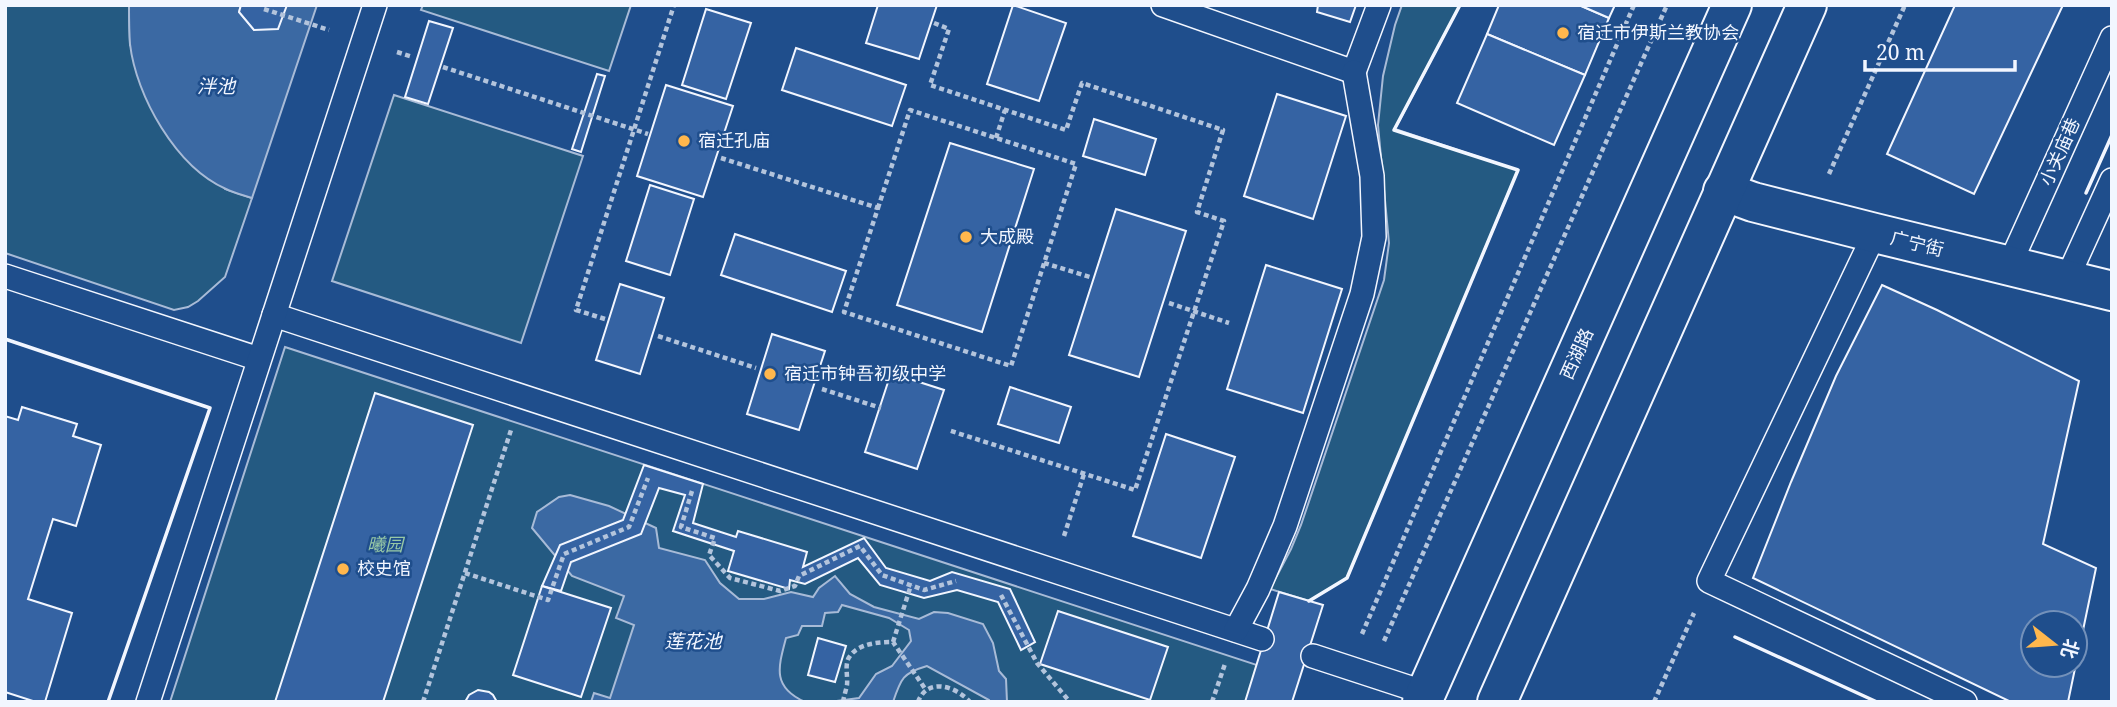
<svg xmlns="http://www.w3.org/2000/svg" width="2117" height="707" font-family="'Noto Serif','Noto Sans SC',serif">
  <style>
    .green { fill: #245a82; stroke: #a8bbd7; stroke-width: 2 }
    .water { fill: #3b69a3; stroke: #a8bbd7; stroke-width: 2 }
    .building { fill: #3563a3; stroke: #f2f6ff; stroke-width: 2; fill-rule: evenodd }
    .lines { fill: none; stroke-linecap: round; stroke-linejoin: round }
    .lane-casing { stroke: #f2f6ff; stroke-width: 26 }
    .street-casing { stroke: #f2f6ff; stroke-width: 42 }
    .secondary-casing { stroke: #f2f6ff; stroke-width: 42 }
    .path { stroke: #b3c4dc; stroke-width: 4.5; stroke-dasharray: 5 3.5; stroke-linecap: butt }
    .lane { stroke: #1f4e8c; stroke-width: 23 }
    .street { stroke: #1f4e8c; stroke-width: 38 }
    .secondary { stroke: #1f4e8c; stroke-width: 38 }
    .wall { stroke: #f2f6ff; stroke-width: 3.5 }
    .poi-dot { fill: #ffb74d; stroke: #1f4e8c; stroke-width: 2.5 }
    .labels { text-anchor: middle; stroke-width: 5; stroke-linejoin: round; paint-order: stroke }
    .poi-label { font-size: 18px; fill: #f2f6ff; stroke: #1f4e8c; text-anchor: start }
    .street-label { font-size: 18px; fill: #f2f6ff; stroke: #1f4e8c }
    .park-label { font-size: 18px; font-style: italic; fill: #97c8a6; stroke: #1f4e8c }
    .water-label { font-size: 19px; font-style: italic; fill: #f2f6ff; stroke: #1f4e8c }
  </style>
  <rect width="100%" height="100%" fill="#1f4e8c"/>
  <g class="green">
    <polygon points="5,5 129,5 130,45 225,189 252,198 225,277 198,301 188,307 174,310 5,253"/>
    <polygon points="423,5 631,5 609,71 421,10"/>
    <polygon points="1402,5 1460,5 1395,129 1518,170 1347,578 1309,601 1270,589 1291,549 1301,525 1384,280 1389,243 1378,125 1383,76 1395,25"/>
    <polygon points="394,95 583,156 521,343 332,281"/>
    <polygon points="285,347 1278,672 1272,702 170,702"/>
  </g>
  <g class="water">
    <path d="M129,5H241L239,12L254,30L287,5H317L252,198C243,195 234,193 226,189C176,167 136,96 130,44C129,31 129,18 129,5Z"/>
    <path d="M570,495L609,506L656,528L659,548L705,560L720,583L739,599H764L791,592L813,597L819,588L835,576L850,594L874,607L919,619L934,612L948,613L983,624L993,643L999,671L1006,679L1007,702H990L989,700L927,666C903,673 901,678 893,702H829L859,698L876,674L892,666L911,641L909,630L889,618L842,605L838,612L825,613L822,626H802L798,635L786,638C778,668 772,687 805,702H591L594,693L610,698L634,625L616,618L624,596L572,576L532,528L537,512L559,497Z"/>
  </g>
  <g class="building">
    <polygon points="241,5 287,5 278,29 254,30 239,12"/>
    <polygon points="878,5 937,5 919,59 866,43"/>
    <polygon points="1013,5 1066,23 1039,101 987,84"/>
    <polygon points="1318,5 1356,5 1350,22 1317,12"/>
    <polygon points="1499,5 1579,5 1609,18 1585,75 1487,34"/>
    <polygon points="1579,5 1615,5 1609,18"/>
    <polygon points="1955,5 2063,5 1974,194 1887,154"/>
    <polygon points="706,9 751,23 726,99 682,85"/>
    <polygon points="429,21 453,28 428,104 405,97"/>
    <polygon points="1487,34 1585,75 1554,145 1457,103"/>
    <polygon points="796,48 906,85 892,126 782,90"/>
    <polygon points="597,74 605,76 581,152 572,149"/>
    <polygon points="666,85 733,106 703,197 637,176"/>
    <polygon points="1277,94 1346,116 1313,219 1244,196"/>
    <polygon points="1094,119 1156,139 1145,175 1083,156"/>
    <polygon points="950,143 1034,169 982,332 897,305"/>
    <polygon points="650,185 694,199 670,275 626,261"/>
    <polygon points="1116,209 1186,231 1139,377 1069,355"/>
    <polygon points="735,234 846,271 832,312 721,275"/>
    <polygon points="1266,265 1342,289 1303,413 1227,389"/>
    <polygon points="620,284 664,298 640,374 596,360"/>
    <path d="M1882,285L1937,310L2079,381L2043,544L2096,568L2068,702H2011L1753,578L1791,482L1836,376ZM2033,623H2075V665H2033Z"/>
    <polygon points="772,334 825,351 799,430 747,414"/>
    <polygon points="891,373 944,390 917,469 865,452"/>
    <polygon points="1010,387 1071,407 1059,443 998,424"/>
    <polygon points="375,393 473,425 383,702 275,702"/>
    <polygon points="22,407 77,424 73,436 101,445 76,526 53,519 28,599 72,613 45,702 36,702 5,692 5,416 18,420"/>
    <polygon points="1166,434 1235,457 1201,558 1133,536"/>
    <polygon points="644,465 703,484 693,523 736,537 738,531 807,552 803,567 864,538 886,568 930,581 952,572 1010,589 1035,642 1021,650 998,602 957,590 924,598 880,585 858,558 805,584 790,580 789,589 728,571 734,551 673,531 685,495 659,488 641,534 571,562 561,591 542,586 560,545 623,520"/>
    <polygon points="542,586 611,608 581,697 513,675"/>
    <polygon points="1279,592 1323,605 1292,702 1245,702"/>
    <polygon points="1058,611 1168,647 1150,700 1040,664"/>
    <polygon points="818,638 846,646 835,682 808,675"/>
    <polygon points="478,690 489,692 493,695 497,702 465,702 469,695"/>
  </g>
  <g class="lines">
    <defs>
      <g id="lane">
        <polyline points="1163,5 1354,72 1379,5"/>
        <polyline points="1875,233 1709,581 1965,702"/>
        <polyline points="2009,266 2112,38"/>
        <polyline points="5,276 259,359"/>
        <polyline points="2066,281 2112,180"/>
        <polyline points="274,315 1262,639"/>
        <polyline points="1236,630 1258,589 1285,526 1362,294 1374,237 1372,176 1354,72"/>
        <polyline points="1313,656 1426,693"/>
        <polyline points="148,702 375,5"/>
      </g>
      <polyline id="street" points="1723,191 1753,202 1875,233 2112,291"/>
      <g id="secondary">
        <polyline points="1422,702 1732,5"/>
        <polyline points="1497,702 1807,5"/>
      </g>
    </defs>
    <use href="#lane" class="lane-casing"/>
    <use href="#street" class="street-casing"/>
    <use href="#secondary" class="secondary-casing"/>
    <g class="path">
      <polyline points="264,9 329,30"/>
      <polyline points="934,23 949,29 930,85 1066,130 1082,83 1223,130 1197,212 1224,221 1135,490 948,430"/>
      <polyline points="397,52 413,57"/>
      <polyline points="443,67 648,134"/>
      <polyline points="996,138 1005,110"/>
      <polyline points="721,158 878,208 844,312 1011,366 1076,164 910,110 878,208"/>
      <polyline points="1829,174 1905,5"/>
      <polyline points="1044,263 1090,277"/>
      <polyline points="1169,303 1229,323"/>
      <polyline points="605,319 576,310 674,5"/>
      <polyline points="658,336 756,368"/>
      <polyline points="822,389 881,408"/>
      <polyline points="692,491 681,527 715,538 709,555 730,578 780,591 795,586 799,576 860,546 882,575 924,590 956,581"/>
      <polyline points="1064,536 1084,474"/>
      <polyline points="465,573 548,600 564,554 629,527 648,478"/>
      <polyline points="1001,595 1037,663 1070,702"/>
      <polyline points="1362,634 1634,5"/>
      <polyline points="1384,641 1667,5"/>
      <polyline points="893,642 911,585"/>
      <polyline points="423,702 511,430"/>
      <path d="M843,702C844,696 846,690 847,685C848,676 844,663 850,656C859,643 880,642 893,642L926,690"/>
      <path d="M918,702C927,677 956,686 970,702"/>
      <polyline points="1212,702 1225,664"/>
      <polyline points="1654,702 1694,613"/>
    </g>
    <use href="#lane" class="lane"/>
    <use href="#street" class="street"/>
    <use href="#secondary" class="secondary"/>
    <g class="wall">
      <polyline points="2086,193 2112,135"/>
      <polyline points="5,339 210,408 108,702"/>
      <polyline points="1309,601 1347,578 1518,170 1394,130 1460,5"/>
      <polyline points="1735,637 1877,702"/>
    </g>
  </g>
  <g class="poi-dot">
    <circle cx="1563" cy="33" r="7"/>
    <circle cx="684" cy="141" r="7"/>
    <circle cx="966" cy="237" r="7"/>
    <circle cx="770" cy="374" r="7"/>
    <circle cx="343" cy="569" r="7"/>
  </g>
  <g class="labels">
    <g class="poi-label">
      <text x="1577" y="39">宿迁市伊斯兰教协会</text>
      <text x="698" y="147">宿迁孔庙</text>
      <text x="980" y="243">大成殿</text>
      <text x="784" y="380">宿迁市钟吾初级中学</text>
      <text x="357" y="575">校史馆</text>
    </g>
    <g class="street-label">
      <text transform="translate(2060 152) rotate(-66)" y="6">小关庙巷</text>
      <text transform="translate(1917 244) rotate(14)" y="6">广宁街</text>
      <text transform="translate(1577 354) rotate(-66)" y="6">西湖路</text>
    </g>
    <g class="park-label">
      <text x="385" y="551">曦园</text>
    </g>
    <g class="water-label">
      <text x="216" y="93">泮池</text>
      <text x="693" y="648">莲花池</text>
    </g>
  </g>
  <rect width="2117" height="707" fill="none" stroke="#f2f6ff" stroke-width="14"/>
  <g transform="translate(2054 644) rotate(107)"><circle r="33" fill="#1f4e8c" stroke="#7391ba" stroke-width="2"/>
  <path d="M0-5L12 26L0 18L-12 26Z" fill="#ffb74d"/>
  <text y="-10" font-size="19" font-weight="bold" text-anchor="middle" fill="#f2f6ff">北</text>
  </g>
  <path d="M1865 60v10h150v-10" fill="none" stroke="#f2f6ff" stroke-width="3.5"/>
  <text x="1876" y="60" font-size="21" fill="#f2f6ff" stroke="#1f4e8c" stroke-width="5" paint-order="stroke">20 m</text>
</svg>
